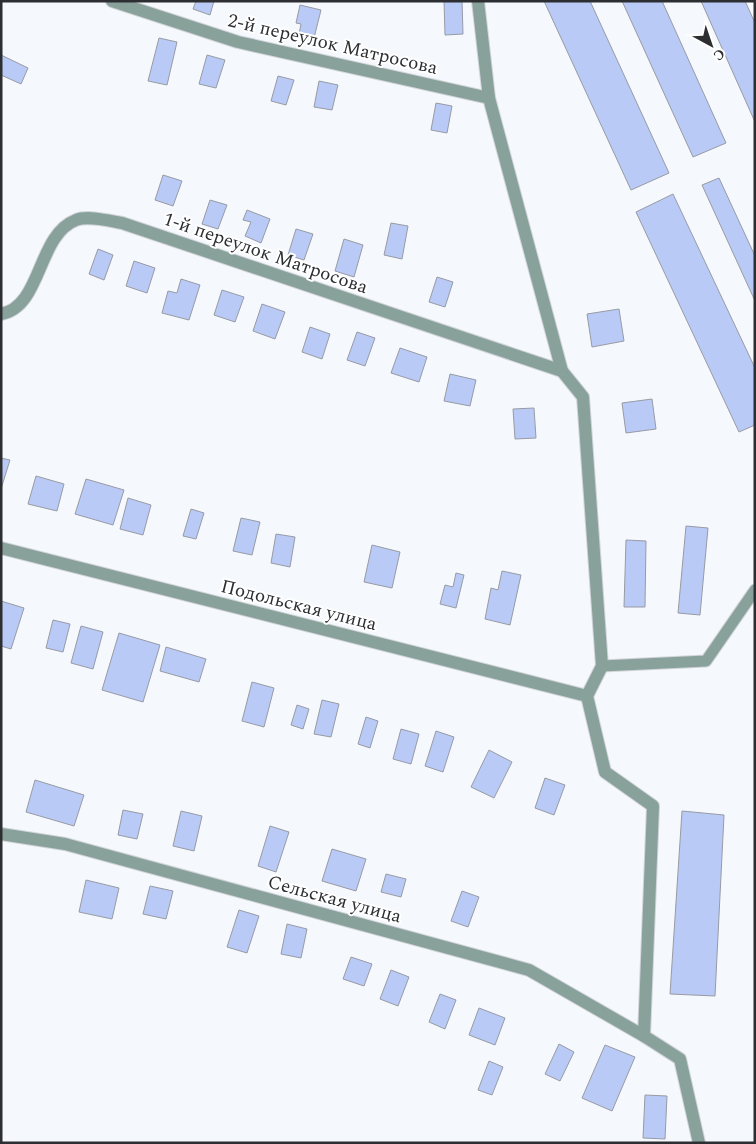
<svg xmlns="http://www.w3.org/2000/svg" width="756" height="1144" font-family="Spectral,serif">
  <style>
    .building { fill: #b8caf5; stroke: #989ba4 }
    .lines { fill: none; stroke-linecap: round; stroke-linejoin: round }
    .lane-casing { stroke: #d1d4d8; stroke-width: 13 }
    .street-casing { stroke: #d1d4d8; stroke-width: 14 }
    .lane { stroke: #89a19b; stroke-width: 11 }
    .street { stroke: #89a19b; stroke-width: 12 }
    .labels { text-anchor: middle; stroke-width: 4; stroke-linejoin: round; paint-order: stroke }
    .street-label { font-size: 19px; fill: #2d2e32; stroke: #fff }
  </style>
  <rect width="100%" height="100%" fill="#f5f8fd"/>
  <g class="building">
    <polygon points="196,1 214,1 210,15 193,9"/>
    <polygon points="444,1 462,1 463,34 445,35"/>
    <polygon points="544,1 590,1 669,173 631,190"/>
    <polygon points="622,1 662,1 726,143 693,157"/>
    <polygon points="701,1 745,1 755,23 755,122"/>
    <polygon points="300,5 321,10 314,38 299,34 301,24 296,23"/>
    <polygon points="159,38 177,42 167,85 148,81"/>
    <polygon points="1,55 28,68 21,84 1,75"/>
    <polygon points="207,55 225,60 216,88 199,84"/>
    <polygon points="278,76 294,80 286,105 271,101"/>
    <polygon points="319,81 338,85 332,110 314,107"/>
    <polygon points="436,103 452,106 447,133 431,130"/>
    <polygon points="163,175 182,181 173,206 155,200"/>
    <polygon points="719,178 755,256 755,301 702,185"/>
    <polygon points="673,194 755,368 755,425 739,432 636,212"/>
    <polygon points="210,200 227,205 218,229 202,224"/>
    <polygon points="247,210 270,219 261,243 245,236 251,222 243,220"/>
    <polygon points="391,223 408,226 402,259 384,255"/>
    <polygon points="296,229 313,234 304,260 288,255"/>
    <polygon points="344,239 363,245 354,277 335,271"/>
    <polygon points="98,249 113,255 104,280 89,274"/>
    <polygon points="134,261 155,268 147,293 126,286"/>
    <polygon points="437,277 453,282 445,307 429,302"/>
    <polygon points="181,279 200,285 189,320 162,313 168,291 177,293"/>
    <polygon points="222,290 244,297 235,322 214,315"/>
    <polygon points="262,304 285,312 275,339 253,331"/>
    <polygon points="619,309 624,341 592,347 587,314"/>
    <polygon points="310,327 330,334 322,359 302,352"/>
    <polygon points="357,332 375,338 365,366 347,360"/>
    <polygon points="400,348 427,357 419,382 391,373"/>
    <polygon points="450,374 476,380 470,406 444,401"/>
    <polygon points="652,399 656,429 626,433 622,403"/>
    <polygon points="534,408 536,438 515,439 513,409"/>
    <polygon points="1,458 10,460 1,489"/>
    <polygon points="36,476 64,484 57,511 28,504"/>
    <polygon points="86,479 124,490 113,525 75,514"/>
    <polygon points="128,498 151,505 143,535 120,529"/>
    <polygon points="191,509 204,513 196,539 183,536"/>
    <polygon points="241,518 260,522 252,555 233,551"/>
    <polygon points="686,526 708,528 700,615 678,613"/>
    <polygon points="276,534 295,537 290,567 271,563"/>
    <polygon points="626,540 646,541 645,607 624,607"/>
    <polygon points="372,545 400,552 392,588 364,582"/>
    <polygon points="502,571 521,575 510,625 485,619 491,588 498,590"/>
    <polygon points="456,573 464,575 456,608 440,604 445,585 453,587"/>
    <polygon points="1,601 24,608 11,649 1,646"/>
    <polygon points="53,620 70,624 63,652 46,648"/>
    <polygon points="81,626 103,632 93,669 71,663"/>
    <polygon points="119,633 160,645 143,702 102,690"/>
    <polygon points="166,647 206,659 199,682 160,671"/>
    <polygon points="252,682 274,688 264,727 242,721"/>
    <polygon points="322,700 339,704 331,737 314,734"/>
    <polygon points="297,705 309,709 303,729 291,725"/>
    <polygon points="366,717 378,721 370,748 358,744"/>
    <polygon points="401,729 419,734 411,764 393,759"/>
    <polygon points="436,731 454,737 443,772 425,766"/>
    <polygon points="489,750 512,762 494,798 471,787"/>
    <polygon points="545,778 565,785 554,815 535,808"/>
    <polygon points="35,780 84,795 74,826 26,812"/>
    <polygon points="123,810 143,814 137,839 118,835"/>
    <polygon points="181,811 202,816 194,851 173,846"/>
    <polygon points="682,811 724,815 715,996 670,994"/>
    <polygon points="270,826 289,832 276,872 258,866"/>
    <polygon points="332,849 366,859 356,891 322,881"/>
    <polygon points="386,874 406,879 401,897 381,892"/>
    <polygon points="86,880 119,888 112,919 79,912"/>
    <polygon points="150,886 173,891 166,919 143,914"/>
    <polygon points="462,891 479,897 468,927 451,921"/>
    <polygon points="239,910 259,916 247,953 227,947"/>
    <polygon points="287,924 307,929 301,958 281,954"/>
    <polygon points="351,957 372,964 364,986 343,979"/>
    <polygon points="391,970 409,977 398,1006 380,999"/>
    <polygon points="440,994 456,1000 445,1029 429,1022"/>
    <polygon points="479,1008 505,1018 495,1045 469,1035"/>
    <polygon points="559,1044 574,1052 560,1081 545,1074"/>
    <polygon points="605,1045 635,1057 612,1111 582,1098"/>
    <polygon points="489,1061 503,1067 492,1095 478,1090"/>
    <polygon points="645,1095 667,1096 665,1139 643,1138"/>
  </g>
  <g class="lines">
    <defs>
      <polyline id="lane" points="602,666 706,661 755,590"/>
      <g id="street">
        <polyline points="112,1 238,42 489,98"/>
        <polyline points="478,1 489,98 562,371 583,397 602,666 587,696 605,772 653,806 644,1036 680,1059 699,1143"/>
        <path d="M1,314C42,307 37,235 76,220C88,215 110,221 122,223L562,371"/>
        <polyline points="1,548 587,696"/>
        <polyline points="1,834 65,844 529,970 644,1036"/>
      </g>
    </defs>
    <use href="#lane" class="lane-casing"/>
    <use href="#street" class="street-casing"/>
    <use href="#lane" class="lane"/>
    <use href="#street" class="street"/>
  </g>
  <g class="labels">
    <g class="street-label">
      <text transform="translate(333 43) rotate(13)" y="7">2-й переулок Матросова</text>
      <text transform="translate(266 252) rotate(19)" y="7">1-й переулок Матросова</text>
      <text transform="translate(299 604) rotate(14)" y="7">Подольская улица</text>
      <text transform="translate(335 898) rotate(15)" y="7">Сельская улица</text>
    </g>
  </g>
  <rect width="756" height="1144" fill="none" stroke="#2d2e32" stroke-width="5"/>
  <g transform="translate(711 45) rotate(140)" stroke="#ffffff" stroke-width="4" paint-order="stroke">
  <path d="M0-4L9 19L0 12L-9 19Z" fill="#2d2e32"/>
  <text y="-8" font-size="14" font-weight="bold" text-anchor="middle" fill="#2d2e32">С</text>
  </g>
</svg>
